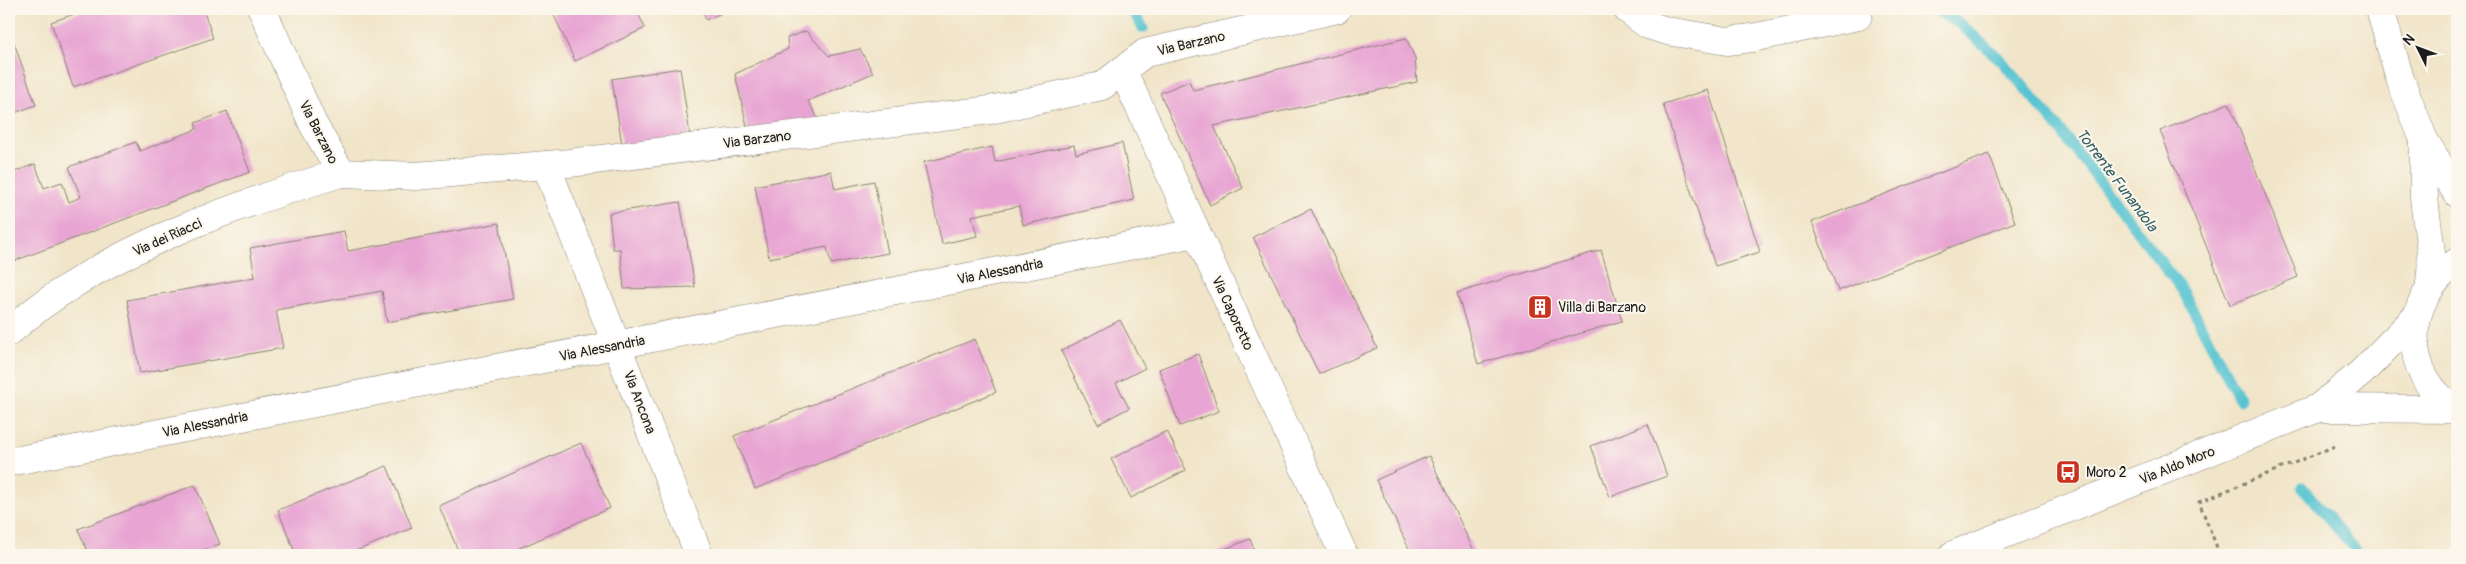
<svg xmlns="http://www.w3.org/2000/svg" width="2466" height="564" font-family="Pangolin,sans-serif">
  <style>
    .green { fill: #b7d277; stroke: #6a774a }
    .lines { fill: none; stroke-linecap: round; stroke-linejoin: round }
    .stream { stroke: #58c4d1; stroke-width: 11 }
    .building { fill: #e8a5d3 }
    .minor-casing { stroke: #868072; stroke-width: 29 }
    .path { stroke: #868072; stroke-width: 3; stroke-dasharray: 4 4; stroke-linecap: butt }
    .minor { stroke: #fff; stroke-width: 28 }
    .labels { text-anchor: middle; stroke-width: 4; stroke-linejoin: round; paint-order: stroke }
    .street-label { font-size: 14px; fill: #1c1c1c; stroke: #fbf7ec }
    .poi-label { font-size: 14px; fill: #1c1c1c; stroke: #fbf7ec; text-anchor: start }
    .water-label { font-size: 15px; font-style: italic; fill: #345f64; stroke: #fbf7ec }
  </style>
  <rect width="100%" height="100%" fill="#fbf7ec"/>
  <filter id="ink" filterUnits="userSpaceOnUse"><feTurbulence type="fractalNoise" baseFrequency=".02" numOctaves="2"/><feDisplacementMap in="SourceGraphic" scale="10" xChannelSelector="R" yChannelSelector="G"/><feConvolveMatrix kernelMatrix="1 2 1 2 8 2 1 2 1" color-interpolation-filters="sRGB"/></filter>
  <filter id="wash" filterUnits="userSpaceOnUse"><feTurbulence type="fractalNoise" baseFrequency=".0096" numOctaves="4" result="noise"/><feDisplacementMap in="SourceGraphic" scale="20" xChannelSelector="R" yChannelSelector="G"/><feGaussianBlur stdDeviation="1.12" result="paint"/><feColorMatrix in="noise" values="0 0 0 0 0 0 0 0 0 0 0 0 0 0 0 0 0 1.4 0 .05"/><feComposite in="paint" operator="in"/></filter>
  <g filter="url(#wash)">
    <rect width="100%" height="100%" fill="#f1e5c9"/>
    <polygon class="green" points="2457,316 2457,357 2452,338"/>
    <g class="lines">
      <g class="stream">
        <polyline points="1132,9 1143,28"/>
        <polyline points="1933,9 1960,24 2001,60 2057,126 2183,291 2240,400"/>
        <polyline points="2302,487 2360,555"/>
      </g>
    </g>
    <g id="blocks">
      <g class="building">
        <polygon points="89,9 203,9 213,38 73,87 51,22"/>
        <polygon points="551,9 636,9 645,28 575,61"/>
        <polygon points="701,9 730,9 706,20"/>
        <polygon points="806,31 829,56 860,49 873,73 808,101 820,122 748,130 735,74 788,49 787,38"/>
        <polygon points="1406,38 1415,58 1417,82 1214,126 1243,188 1210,205 1160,93 1189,81 1193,90"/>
        <polygon points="13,40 36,105 9,115 9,42"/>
        <polygon points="680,68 690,135 622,145 612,79"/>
        <polygon points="1708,90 1760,252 1715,266 1663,104"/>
        <polygon points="2229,103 2298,277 2230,305 2160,131"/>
        <polygon points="227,111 250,172 9,263 9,161 11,160 14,172 35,164 44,188 62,182 69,202 81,197 69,167 136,142 140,151 197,129 195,123"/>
        <polygon points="1122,143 1134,200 1023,225 1019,206 972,216 977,236 942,244 924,162 992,147 995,162 1074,145 1076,154"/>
        <polygon points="1989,154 2015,222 1838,291 1812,222"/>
        <polygon points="831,171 835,189 874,181 888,253 831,264 827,247 769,258 755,186"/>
        <polygon points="680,202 695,287 624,289 620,249 613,249 609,213"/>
        <polygon points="1311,209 1377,348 1319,374 1253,237"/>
        <polygon points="499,223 513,299 387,322 382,291 276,310 283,348 140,373 127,300 255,277 250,248 344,231 348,251"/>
        <polygon points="1601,250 1622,321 1478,364 1457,293"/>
        <polygon points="1120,320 1145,368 1116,383 1129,408 1098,424 1061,351"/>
        <polygon points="975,339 996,392 755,489 734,436"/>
        <polygon points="1198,354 1219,411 1180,426 1159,369"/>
        <polygon points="1648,424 1667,476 1610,497 1591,446"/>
        <polygon points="1167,431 1186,470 1131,498 1111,459"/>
        <polygon points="581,443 610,508 504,555 460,555 439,506"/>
        <polygon points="1429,456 1476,555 1412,555 1376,480"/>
        <polygon points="387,466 412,528 346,555 296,555 278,510"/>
        <polygon points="195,485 220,544 188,555 89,555 78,529"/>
        <polygon points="1250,539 1256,555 1210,555"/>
      </g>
    </g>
  </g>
  <g filter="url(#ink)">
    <use href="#blocks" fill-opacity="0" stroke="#868072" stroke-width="1"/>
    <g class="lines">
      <defs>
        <g id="minor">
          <polyline points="262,9 313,124 341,173 416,176 570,163 990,110 1102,86 1145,53 1337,9"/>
          <polyline points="1627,9 1648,25 1667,31 1727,41 1752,38 1858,16"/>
          <polyline points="2380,9 2400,79 2424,140 2457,193"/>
          <polyline points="1123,71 1344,555"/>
          <path d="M2424,142C2424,160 2423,178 2424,196C2426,227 2436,258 2429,289"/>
          <polyline points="546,165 699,555"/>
          <path d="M2457,262C2402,298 2399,376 2457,410"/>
          <path d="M9,332C97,253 229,207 341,173"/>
          <polyline points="2318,408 2455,409"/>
          <polyline points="9,462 1196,233"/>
          <polyline points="1953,555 2318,408 2361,373 2417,316"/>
        </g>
      </defs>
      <use href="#minor" class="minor-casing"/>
      <polyline class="path" points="2220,555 2199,502 2335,446 2333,442"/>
      <use href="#minor" class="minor"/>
    </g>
  </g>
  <defs>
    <symbol id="building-square" viewBox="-11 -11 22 22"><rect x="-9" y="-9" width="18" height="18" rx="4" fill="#c8321e" stroke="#fbf7ec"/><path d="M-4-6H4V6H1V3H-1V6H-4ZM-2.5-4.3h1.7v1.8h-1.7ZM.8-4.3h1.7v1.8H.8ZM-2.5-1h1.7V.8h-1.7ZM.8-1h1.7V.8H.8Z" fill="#fff"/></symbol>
    <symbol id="bus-square" viewBox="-11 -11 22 22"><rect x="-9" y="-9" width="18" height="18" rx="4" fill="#c8321e" stroke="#fbf7ec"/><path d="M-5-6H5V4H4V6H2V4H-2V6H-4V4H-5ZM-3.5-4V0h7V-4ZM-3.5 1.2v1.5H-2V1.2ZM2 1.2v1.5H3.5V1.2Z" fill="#fff"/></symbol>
  </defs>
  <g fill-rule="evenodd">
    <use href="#building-square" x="1526" y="293" width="28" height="28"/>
    <use href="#bus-square" x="2054" y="458" width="28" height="28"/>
  </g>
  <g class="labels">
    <g class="street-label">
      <text transform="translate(1191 43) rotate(-13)" y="5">Via Barzano</text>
      <text transform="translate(319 132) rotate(63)" y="5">Via Barzano</text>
      <text transform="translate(757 139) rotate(-7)" y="5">Via Barzano</text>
      <text transform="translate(167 237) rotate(-24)" y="5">Via dei Riacci</text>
      <text transform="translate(1000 271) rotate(-11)" y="5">Via Alessandria</text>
      <text transform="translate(1233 313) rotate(65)" y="5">Via Caporetto</text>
      <text transform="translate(602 348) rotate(-11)" y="5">Via Alessandria</text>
      <text transform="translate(640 402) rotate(69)" y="5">Via Ancona</text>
      <text transform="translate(205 424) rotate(-11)" y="5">Via Alessandria</text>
      <text transform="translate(2177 465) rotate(-22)" y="5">Via Aldo Moro</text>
    </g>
    <g class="poi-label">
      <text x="1558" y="312">Villa di Barzano</text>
      <text x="2086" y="477">Moro 2</text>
    </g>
    <g class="water-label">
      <text transform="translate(2117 180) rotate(53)" y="5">Torrente Funandola</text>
    </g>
  </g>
  <rect width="2466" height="564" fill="none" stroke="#fbf7ec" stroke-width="30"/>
  <g transform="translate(2418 48) rotate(312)" stroke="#fbf7ec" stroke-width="4" paint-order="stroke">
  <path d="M0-4L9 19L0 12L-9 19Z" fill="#1c1c1c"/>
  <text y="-8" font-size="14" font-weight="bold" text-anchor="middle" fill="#1c1c1c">N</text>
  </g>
</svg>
